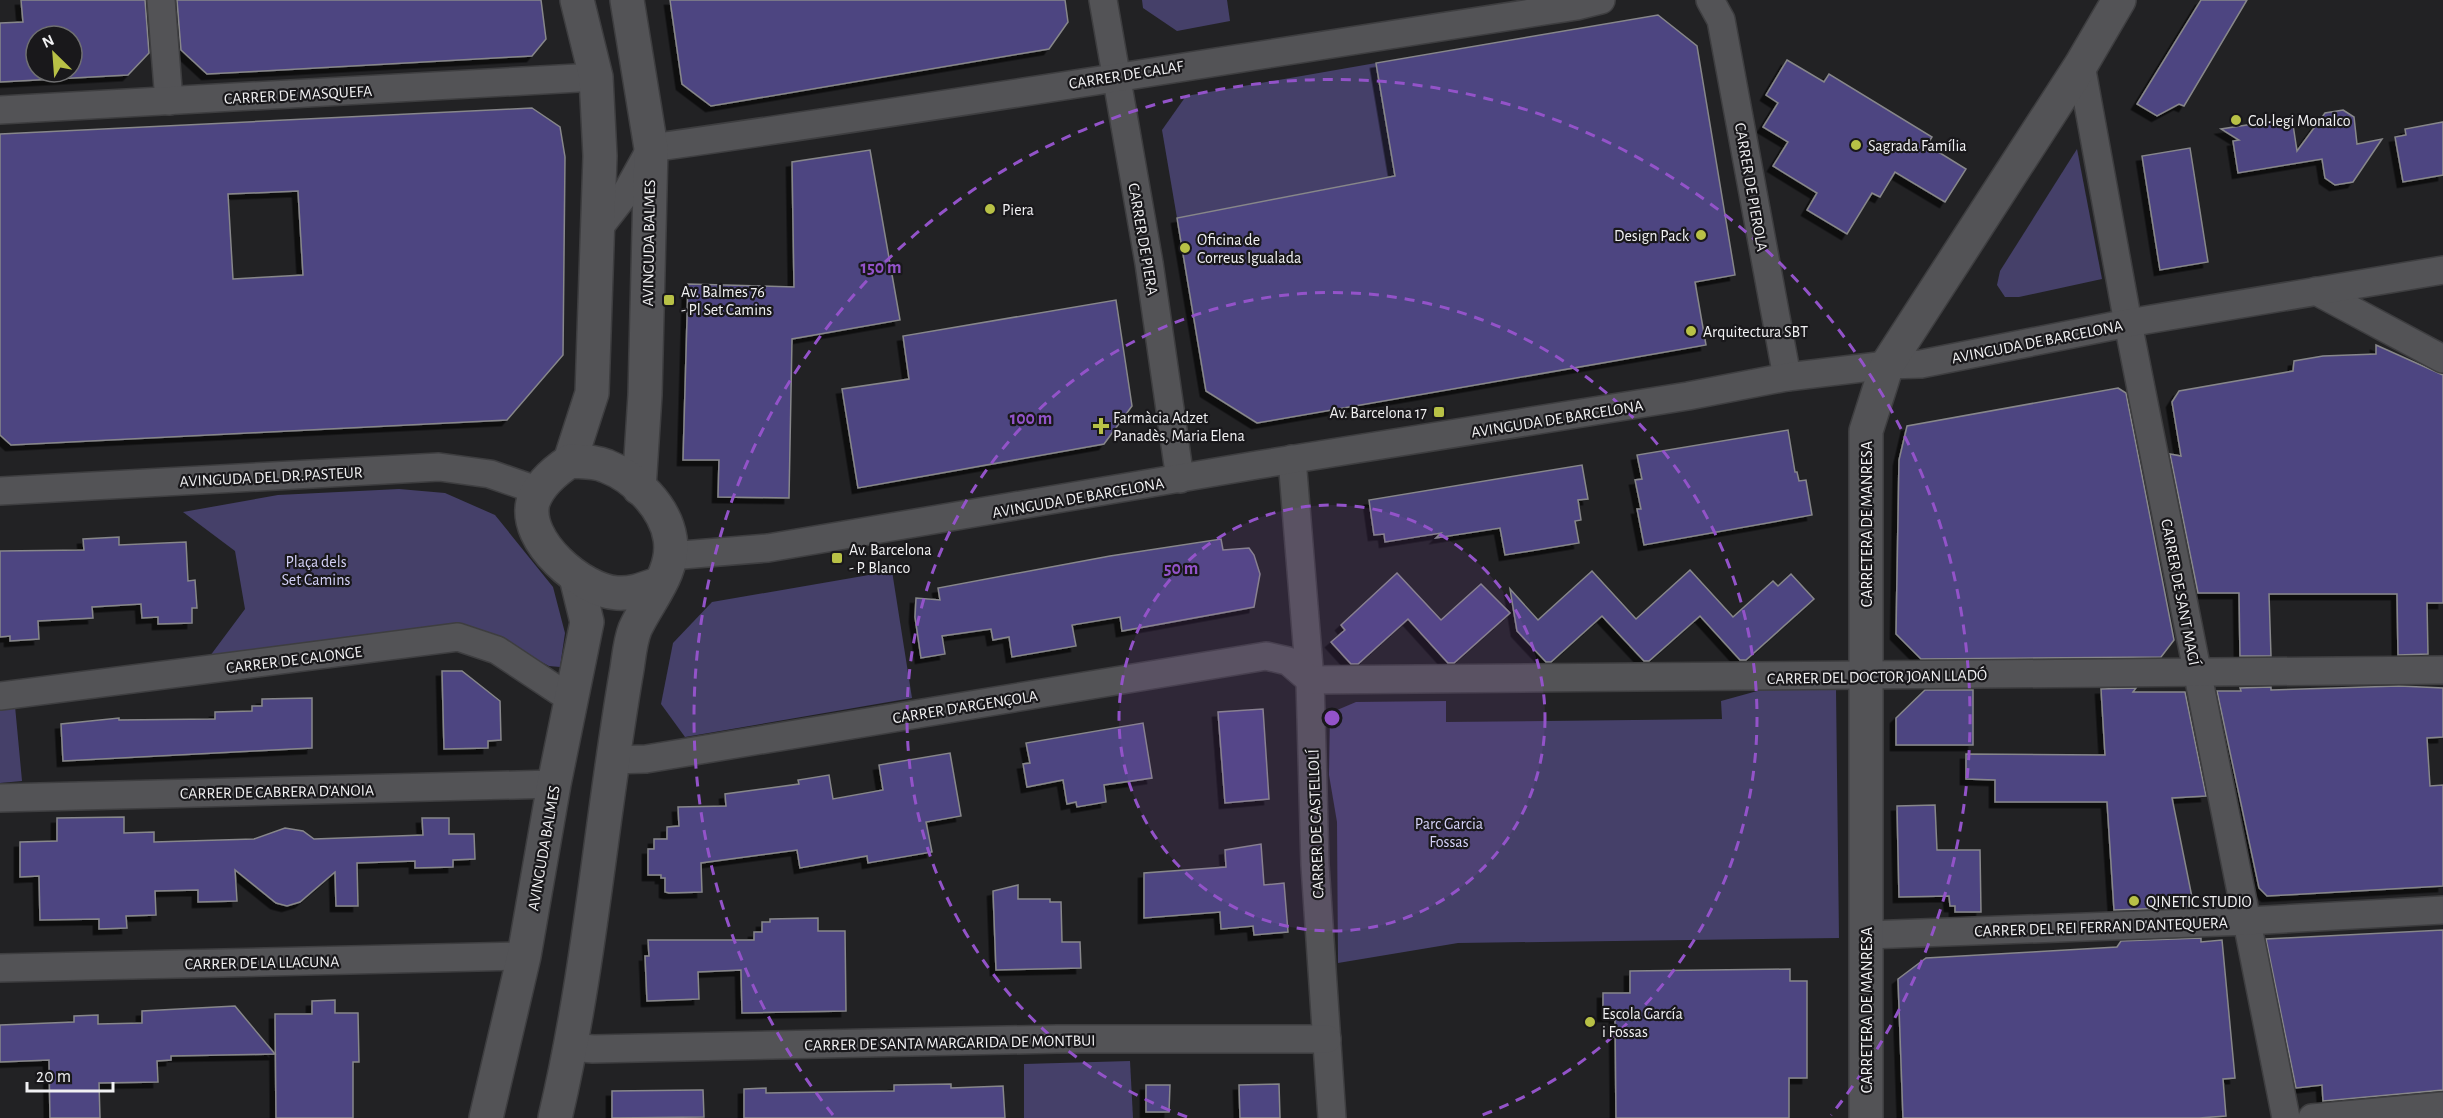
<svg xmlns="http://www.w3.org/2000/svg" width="2443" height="1118" font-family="'Alegreya Sans',sans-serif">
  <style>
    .green { fill: #454069 }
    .building { fill: #4d4481; stroke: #87878a; stroke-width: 1.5; fill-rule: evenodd; filter: url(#shadow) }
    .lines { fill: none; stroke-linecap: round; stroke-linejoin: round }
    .street-casing { stroke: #3e3e40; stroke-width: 30 }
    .secondary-casing { stroke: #3e3e40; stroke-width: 36 }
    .street { stroke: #535356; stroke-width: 27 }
    .secondary { stroke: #535356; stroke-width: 33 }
    .ring { fill: none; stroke: #9353c9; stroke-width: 3; stroke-dasharray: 10 8 }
    .poi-dot { fill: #b8c146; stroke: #19181b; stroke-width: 2 }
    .labels { text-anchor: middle; stroke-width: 4.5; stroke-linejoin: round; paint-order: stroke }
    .street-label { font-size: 16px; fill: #f1f1f3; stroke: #19181b }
    .poi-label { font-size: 16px; fill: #f1f1f3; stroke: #19181b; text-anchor: start }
    .park-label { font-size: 16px; fill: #d4d1f7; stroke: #19181b }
    .centre { fill: #9353c9; stroke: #19181b; stroke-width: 3 }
    .ring-label { font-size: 18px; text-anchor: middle; font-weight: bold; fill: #9353c9; stroke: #19181b; stroke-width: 4.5; stroke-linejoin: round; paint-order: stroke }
  </style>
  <defs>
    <filter id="shadow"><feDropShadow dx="-5.5" dy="5.5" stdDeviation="0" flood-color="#0009"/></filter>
  </defs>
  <rect width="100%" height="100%" fill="#222224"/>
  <g class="green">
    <polygon points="1142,0 1227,0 1230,21 1177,31 1143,8"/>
    <polygon points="1376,63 1395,176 1177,218 1162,130 1186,96"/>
    <polygon points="2077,149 2102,279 2019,297 2005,297 1997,285 2000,271"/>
    <polygon points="399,489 445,493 495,515 553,587 565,633 560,667 549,666 496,638 210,656 245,609 235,551 183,512 278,495"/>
    <polygon points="892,571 912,698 685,737 661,704 673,643 712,602"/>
    <polygon points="13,685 22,781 0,783 0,687"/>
    <polygon points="1779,685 1817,685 1836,689 1839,938 1458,943 1338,963 1337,822 1329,775 1330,713 1356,702 1446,701 1446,722 1722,719 1721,701"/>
    <polygon points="1130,1061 1133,1118 1024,1118 1024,1064"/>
  </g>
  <g class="building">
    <path d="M21,0H145L149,53L128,75L0,82V23L23,22ZM36,36H72V72H36Z"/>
    <polygon points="177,0 541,0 546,39 532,56 207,74 181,50"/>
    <polygon points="670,0 1065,0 1068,22 1049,49 711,106 682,84"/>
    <polygon points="2201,0 2247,0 2184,106 2179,104 2157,116 2137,104"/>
    <polygon points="1658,15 1697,46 1735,275 1695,282 1706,345 1257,423 1206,391 1177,218 1395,176 1376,63"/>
    <polygon points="1787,60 1824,82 1829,74 1932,137 1927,145 1966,169 1945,202 1895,172 1880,197 1872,193 1847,234 1807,210 1817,193 1773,166 1788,142 1763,127 1778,103 1766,95"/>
    <path d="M532,108L560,127L565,157L563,355L507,420L11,445L0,435V134ZM298,191L303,275L233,279L228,194Z"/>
    <polygon points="2343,110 2354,117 2357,144 2382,139 2353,182 2335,185 2325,178 2322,159 2238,173 2233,141 2239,140 2221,129 2292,118 2297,151 2325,113"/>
    <polygon points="2443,122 2443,175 2403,182 2395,137 2406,135 2405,129"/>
    <polygon points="2190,148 2208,262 2160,270 2142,156"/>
    <polygon points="870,150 900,320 792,339 789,498 718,497 719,460 683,460 688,284 794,287 792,162"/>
    <polygon points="1116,300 1132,406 1104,444 858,488 842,389 909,379 903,336"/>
    <polygon points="2376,345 2443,375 2443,603 2427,603 2428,654 2398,655 2397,594 2269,594 2271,656 2240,656 2239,593 2198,593 2170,454 2181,456 2172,402 2179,391 2293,371 2294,361 2323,356 2376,354"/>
    <polygon points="2118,388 2126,393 2174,640 2161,657 1921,659 1896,634 1899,460 1907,426"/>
    <polygon points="1788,430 1795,472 1797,472 1799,481 1806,480 1812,515 1644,545 1637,509 1641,509 1635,480 1642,479 1637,455"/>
    <polygon points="1582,465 1588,499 1578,500 1581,520 1575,521 1579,543 1505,555 1500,528 1436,538 1441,533 1385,542 1384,534 1374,535 1369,500"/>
    <polygon points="119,537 119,545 186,542 188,581 195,580 197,608 192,608 192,623 158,624 158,617 142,618 141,604 92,607 93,618 38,621 39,639 10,641 10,636 0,637 0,551 84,550 83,539"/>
    <polygon points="1221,539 1223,550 1249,548 1254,555 1260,574 1254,607 1122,631 1120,617 1072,625 1076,646 1012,657 1009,637 993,640 991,629 942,636 945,654 921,658 915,617 916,598 940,600 938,588 1110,556"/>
    <polygon points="1690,570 1733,617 1773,581 1778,586 1791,574 1814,599 1746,660 1740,660 1700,616 1649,661 1644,661 1602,616 1551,662 1546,662 1517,631 1510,589 1538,620 1592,571 1636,619"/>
    <polygon points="1397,573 1441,620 1481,584 1510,613 1454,663 1448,663 1408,619 1358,664 1351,664 1331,642 1345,630 1341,625"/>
    <polygon points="442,671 462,671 500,701 501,740 488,741 488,748 444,749"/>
    <polygon points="2399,686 2443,688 2443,737 2427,738 2430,786 2443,785 2443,886 2267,896 2259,888 2217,691 2241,691 2240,688 2271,687 2271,690"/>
    <polygon points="2136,688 2133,692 2185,692 2206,796 2172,798 2194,907 2114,910 2107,802 1995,802 1995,780 1966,779 1966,754 2105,755 2101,689"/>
    <polygon points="1925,690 1973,690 1973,745 1896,745 1896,718"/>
    <polygon points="312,698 312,748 63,761 61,724 119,718 119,720 215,719 215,712 252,711 252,706 262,706 262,699"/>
    <polygon points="1263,709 1269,799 1225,803 1218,712"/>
    <polygon points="1143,723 1152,778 1104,785 1106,802 1077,807 1076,802 1067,804 1063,780 1027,787 1023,764 1030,763 1026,743"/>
    <polygon points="950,753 961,816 926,822 932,852 868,863 867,856 800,868 797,850 701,863 702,892 669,893 665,892 665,878 661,878 661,875 648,875 648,849 654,849 654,839 667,839 667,827 679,826 678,807 726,806 725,794 799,784 798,780 829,775 833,799 883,790 879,765"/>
    <polygon points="1935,805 1937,850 1980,850 1981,912 1955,912 1955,906 1950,906 1949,896 1899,897 1897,806"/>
    <polygon points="124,817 124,833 154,832 154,842 254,839 285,828 303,831 314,839 423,835 422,818 449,818 449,834 474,834 475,859 453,860 453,867 415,868 415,861 357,863 358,906 336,906 335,872 300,902 287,906 276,903 235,870 237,901 198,902 198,890 155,891 156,915 126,916 127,928 99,929 99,919 40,920 39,876 20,877 20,842 57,841 57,818"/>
    <polygon points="1261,844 1264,885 1284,883 1288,932 1254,935 1253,926 1221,929 1220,912 1144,918 1144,873 1226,867 1225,850"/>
    <polygon points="1018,885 1018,899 1050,899 1050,902 1061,902 1062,942 1080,942 1081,968 996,970 993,891"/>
    <polygon points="818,918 818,931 845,931 846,1011 742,1013 741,970 698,972 699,999 647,1001 645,956 649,956 648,940 754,940 754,932 762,932 762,922 770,922 770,919"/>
    <polygon points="2443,930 2443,1090 2323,1101 2322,1085 2296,1088 2266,939"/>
    <polygon points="2201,938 2201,942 2222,940 2235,1078 2223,1079 2226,1116 2199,1118 1903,1118 1898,979 1926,958 2117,947 2121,941"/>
    <polygon points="1790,969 1790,981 1807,981 1807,1078 1789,1078 1789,1118 1616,1118 1615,1016 1603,1016 1603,993 1630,993 1630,971"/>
    <polygon points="335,1000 335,1013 358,1013 359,1062 353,1062 353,1118 276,1118 275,1014 312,1014 312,1001"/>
    <polygon points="235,1006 275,1054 171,1056 171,1060 157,1061 158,1082 99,1083 100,1118 50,1118 49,1060 0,1062 0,1025 74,1022 74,1016 98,1015 98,1024 142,1023 142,1011"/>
    <polygon points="951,1084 951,1088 1003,1086 1005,1118 744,1118 744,1089 766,1088 766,1093 894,1091 894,1085"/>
    <polygon points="1279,1084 1280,1118 1240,1118 1239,1085"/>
    <polygon points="1146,1085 1170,1085 1169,1112 1146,1112"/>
    <polygon points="700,1090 703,1090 704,1117 612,1118 612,1091"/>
  </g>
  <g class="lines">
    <defs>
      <g id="street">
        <polyline points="161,0 169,101"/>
        <polyline points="1103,0 1149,263 1180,479"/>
        <polyline points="1710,0 1721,20 1787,377"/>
        <polyline points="2081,65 2128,323 2286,1118"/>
        <polyline points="0,110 596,77"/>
        <path d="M598,229L626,193L651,148C960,104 1268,53 1577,6L1601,0"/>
        <polyline points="2316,291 2443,359"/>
        <polyline points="1292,459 1310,680 1315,865 1332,1118"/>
        <polyline points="0,491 439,467 490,474 539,491"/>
        <polyline points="670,556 768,548 1257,465 1688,396 1787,377 1887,365 1921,364 2128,323 2443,270"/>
        <polyline points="0,696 458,637 497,650 571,699"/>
        <polyline points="611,760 646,759 1266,656 1288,661 1310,680 2443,670"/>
        <polyline points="0,798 554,784"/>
        <polyline points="1867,935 2247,921 2443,910"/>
        <polyline points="0,968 524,956"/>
        <polyline points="572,1047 593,1049 1057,1039 1327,1039"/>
        <polyline points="2312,1118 2443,1106"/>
      </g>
      <g id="secondary">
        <polyline points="627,0 651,148 645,395 639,488"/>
        <polyline points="570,461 592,393 600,156 596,77 577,0"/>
        <polyline points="486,1118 524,956 554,784 587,622 576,577"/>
        <path d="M555,1118C590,971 601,819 627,669C629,656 630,642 635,629C648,600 676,572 670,538C665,507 635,477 606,466C595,461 582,462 570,461C555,471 539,484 533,502C523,541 582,591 617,593C632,594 644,589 658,584"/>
        <polyline points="1866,1118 1866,431 1887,365 2081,65 2119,0"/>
      </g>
    </defs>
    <use href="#street" class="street-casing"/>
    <use href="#secondary" class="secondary-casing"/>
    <use href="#street" class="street"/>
    <use href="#secondary" class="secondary"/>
  </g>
  <circle cx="1332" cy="718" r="213" fill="#9353c9" fill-opacity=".12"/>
  <g class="ring">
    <circle cx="1332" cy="718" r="213"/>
    <path d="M1187 1117A425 425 0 1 1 1477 1117"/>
    <path d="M833 1115A638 638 0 1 1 1831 1115"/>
  </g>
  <g class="poi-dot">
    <circle cx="2236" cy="120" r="6"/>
    <circle cx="1856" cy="145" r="6"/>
    <circle cx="990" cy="209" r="6"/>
    <circle cx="1701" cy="235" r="6"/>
    <circle cx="1185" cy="248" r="6"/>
    <rect x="663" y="294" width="12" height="12" rx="3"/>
    <circle cx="1691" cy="331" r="6"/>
    <rect x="1433" y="406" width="12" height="12" rx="3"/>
    <path d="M1098 417h6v6h6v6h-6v6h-6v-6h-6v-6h6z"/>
    <rect x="831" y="552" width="12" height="12" rx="3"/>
    <circle cx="2134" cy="901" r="6"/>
    <circle cx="1590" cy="1022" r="6"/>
  </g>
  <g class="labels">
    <g class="street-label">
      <text transform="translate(1126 74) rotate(-9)" y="6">CARRER DE CALAF</text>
      <text transform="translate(298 94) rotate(-3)" y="6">CARRER DE MASQUEFA</text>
      <text transform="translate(1752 187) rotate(80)" y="6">CARRER DE PIEROLA</text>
      <text transform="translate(1144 239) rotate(80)" y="6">CARRER DE PIERA</text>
      <text transform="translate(648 243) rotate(-89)" y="6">AVINGUDA BALMES</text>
      <text transform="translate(2037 341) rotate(-11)" y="6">AVINGUDA DE BARCELONA</text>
      <text transform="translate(1557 418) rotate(-9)" y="6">AVINGUDA DE BARCELONA</text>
      <text transform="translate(271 476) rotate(-3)" y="6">AVINGUDA DEL DR.PASTEUR</text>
      <text transform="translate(1078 497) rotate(-10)" y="6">AVINGUDA DE BARCELONA</text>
      <text transform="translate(1866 524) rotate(-90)" y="6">CARRETERA DE MANRESA</text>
      <text transform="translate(2181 592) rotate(79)" y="6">CARRER DE SANT MAGÍ</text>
      <text transform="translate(294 659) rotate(-7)" y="6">CARRER DE CALONGE</text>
      <text transform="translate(1877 676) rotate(-1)" y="6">CARRER DEL DOCTOR JOAN LLADÓ</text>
      <text transform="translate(965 706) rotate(-9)" y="6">CARRER D'ARGENÇOLA</text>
      <text transform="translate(277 791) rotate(-1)" y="6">CARRER DE CABRERA D'ANOIA</text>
      <text transform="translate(1315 824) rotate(-92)" y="6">CARRER DE CASTELLOLÍ</text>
      <text transform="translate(543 848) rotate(-80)" y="6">AVINGUDA BALMES</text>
      <text transform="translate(2101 926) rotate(-2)" y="6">CARRER DEL REI FERRAN D'ANTEQUERA</text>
      <text transform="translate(262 962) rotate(-1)" y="6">CARRER DE LA LLACUNA</text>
      <text transform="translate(1866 1010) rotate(-90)" y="6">CARRETERA DE MANRESA</text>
      <text transform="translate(950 1042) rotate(-1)" y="6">CARRER DE SANTA MARGARIDA DE MONTBUI</text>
    </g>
    <g class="poi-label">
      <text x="2248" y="126">Col·legi Monalco</text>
      <text x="1868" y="151">Sagrada Família</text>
      <text x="1002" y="215">Piera</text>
      <text x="1689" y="241" text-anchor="end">Design Pack</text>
      <text x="1197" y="245">Oficina de<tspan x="1197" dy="18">Correus Igualada</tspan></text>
      <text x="681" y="297">Av. Balmes 76<tspan x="681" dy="18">- Pl Set Camins</tspan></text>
      <text x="1703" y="337">Arquitectura SBT</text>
      <text x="1427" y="418" text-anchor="end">Av. Barcelona 17</text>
      <text x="1113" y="423">Farmàcia Adzet<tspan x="1113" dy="18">Panadès, Maria Elena</tspan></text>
      <text x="849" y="555">Av. Barcelona<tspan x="849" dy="18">- P. Blanco</tspan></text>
      <text x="2146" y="907">QINETIC STUDIO</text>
      <text x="1602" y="1019">Escola García<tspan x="1602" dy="18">i Fossas</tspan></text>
    </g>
    <g class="park-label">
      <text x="316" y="567">Plaça dels<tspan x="316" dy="18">Set Camins</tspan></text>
      <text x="1449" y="829">Parc Garcia<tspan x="1449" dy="18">Fossas</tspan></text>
    </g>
  </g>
  <circle cx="1332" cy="718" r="9" class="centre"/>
  <g class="ring-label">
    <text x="881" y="273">150 m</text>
    <text x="1031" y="424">100 m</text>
    <text x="1181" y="574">50 m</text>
  </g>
  <g transform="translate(54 54) rotate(335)"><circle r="28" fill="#19181b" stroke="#6f6f71" stroke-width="1.5"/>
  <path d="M0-4.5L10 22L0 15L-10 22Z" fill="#b8c146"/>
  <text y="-9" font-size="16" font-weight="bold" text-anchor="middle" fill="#f1f1f3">N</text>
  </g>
  <path d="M27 1082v9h86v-9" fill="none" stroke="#f1f1f3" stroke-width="3"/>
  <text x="36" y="1082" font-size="18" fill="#f1f1f3" stroke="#19181b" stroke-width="4.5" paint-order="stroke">20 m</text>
</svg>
